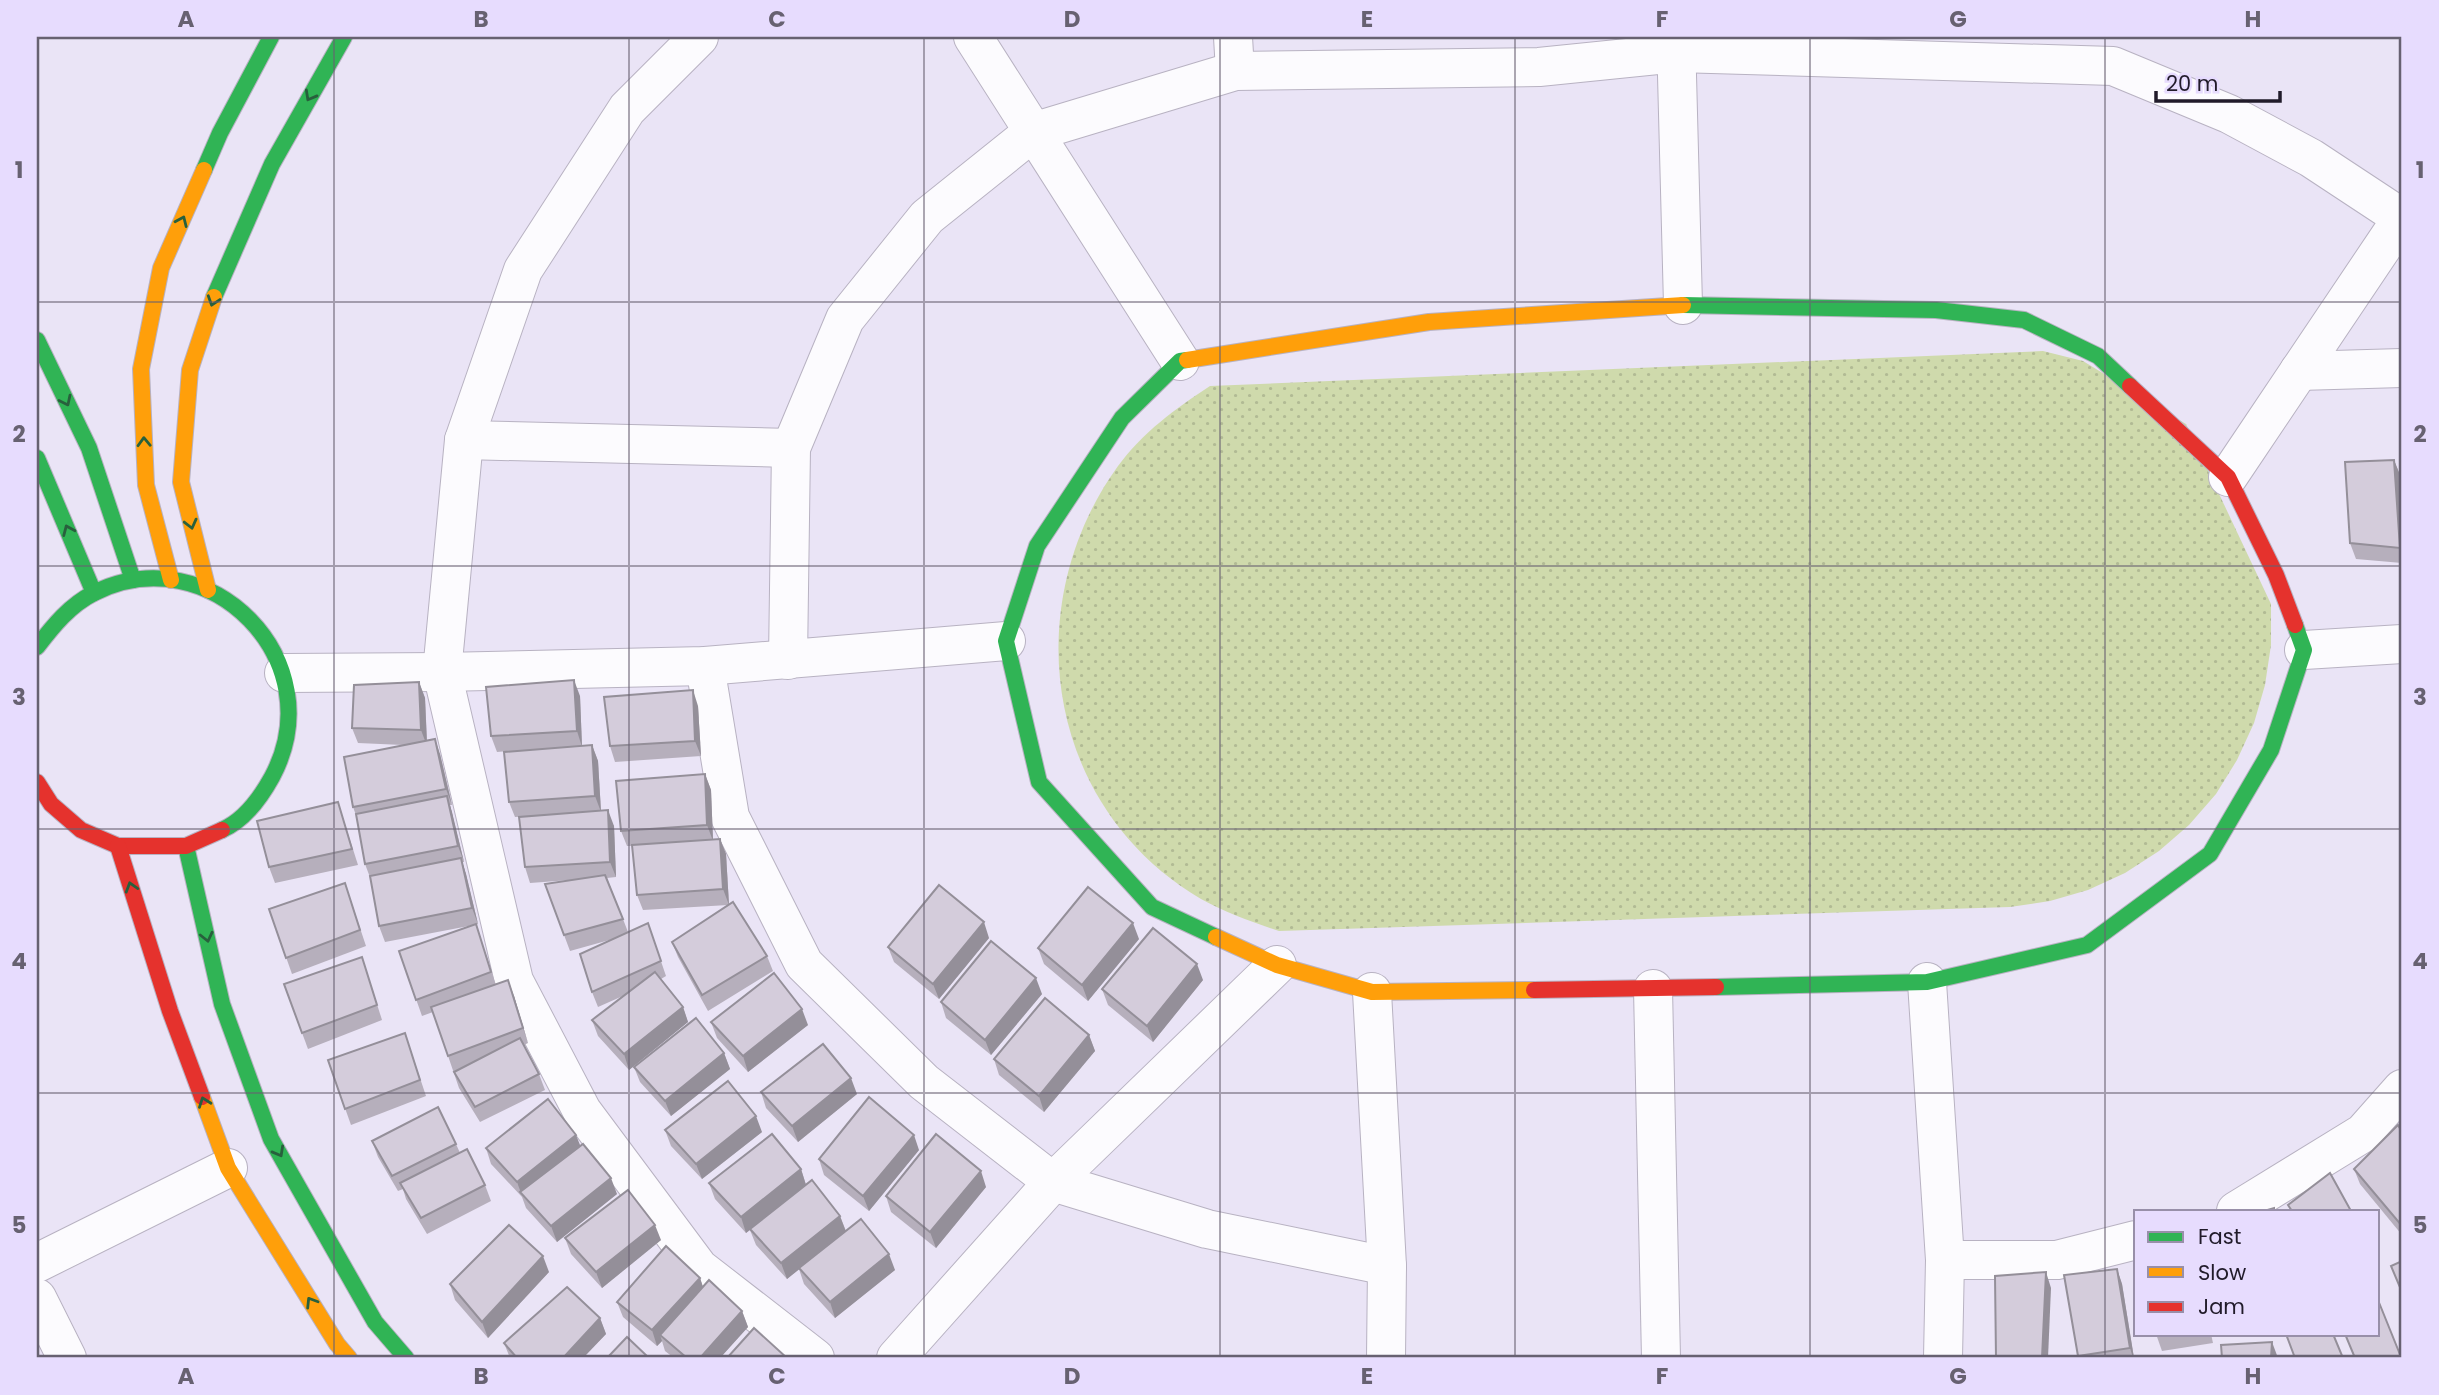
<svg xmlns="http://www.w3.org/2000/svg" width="2439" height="1395" font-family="Poppins,sans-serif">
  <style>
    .grass { fill: url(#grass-dots) }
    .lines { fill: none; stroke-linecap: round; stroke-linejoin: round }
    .street-casing { stroke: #b8b2c2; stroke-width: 40 }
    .fast-casing { stroke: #b8b2c2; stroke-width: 18 }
    .slow-casing { stroke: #b8b2c2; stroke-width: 18 }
    .jam-casing { stroke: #b8b2c2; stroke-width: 18 }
    .street { stroke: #fcfbfe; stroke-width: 38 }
    .fast { stroke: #30b455; stroke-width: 16 }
    .slow { stroke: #ff9f0a; stroke-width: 16 }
    .jam { stroke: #e5322d; stroke-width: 16 }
    .wall { fill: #b6afbc }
    .shaded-wall { fill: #948f99 }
    .building { fill: #d4ccdb; stroke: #948f99; stroke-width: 2 }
    .oneway { stroke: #28603d }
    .grid { fill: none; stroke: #676171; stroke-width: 2; stroke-opacity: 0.55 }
    .neatline { fill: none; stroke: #676171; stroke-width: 2.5 }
    .grid-label { font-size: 23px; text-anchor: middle; font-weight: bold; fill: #676171 }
  </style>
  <defs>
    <pattern id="grass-dots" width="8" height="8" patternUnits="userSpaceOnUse" patternTransform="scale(1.75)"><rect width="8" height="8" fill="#cfdaac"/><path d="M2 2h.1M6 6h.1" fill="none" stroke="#b1ba94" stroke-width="1.8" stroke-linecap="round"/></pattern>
  </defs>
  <rect width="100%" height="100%" fill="#eae4f6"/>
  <path class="grass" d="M2043,351L2083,361L2186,424L2271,604V645L2265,685L2254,723L2237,760L2216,794L2189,825L2159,851L2125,873L2088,890L2050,901L2010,907L1279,931C1252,922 1226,913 1201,899C1046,808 1016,607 1118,466C1142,433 1176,408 1210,386Z"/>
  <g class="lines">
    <defs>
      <g id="street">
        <polyline points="699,37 627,109 523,270 464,440 442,672 514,981 582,1111 699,1268 815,1358"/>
        <polyline points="973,37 1180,361"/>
        <polyline points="1233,37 1235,71"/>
        <polyline points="1676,37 1683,305"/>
        <polyline points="2299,371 2402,368"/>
        <polyline points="464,440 791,448"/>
        <polyline points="2228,477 2402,218"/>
        <polyline points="2304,650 2402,644"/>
        <polyline points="788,660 791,448 845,319 927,217 1033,132 1235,71 1539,67 1677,53 2113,66 2229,114 2311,158 2402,218"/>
        <polyline points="705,666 730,817 804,964 924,1082 1053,1182 1207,1229 1387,1266"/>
        <polyline points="284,673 442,672 705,666 1006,641"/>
        <polyline points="1927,982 1945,1260 1943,1358"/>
        <polyline points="1653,989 1661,1358"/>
        <polyline points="1372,992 1387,1266 1386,1358"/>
        <polyline points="2236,1211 2363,1133 2402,1089"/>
        <polyline points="1945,1260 2057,1260 2136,1240"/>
        <polyline points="37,1263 228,1168"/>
        <polyline points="37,1298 67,1358"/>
        <polyline points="896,1358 1053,1182 1277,965"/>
      </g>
      <g id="fast">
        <polyline points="204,170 220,133 271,37"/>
        <polyline points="214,297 272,164 344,37"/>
        <polyline points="1683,305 1936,310 2024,320 2098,356 2130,386"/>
        <polyline points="37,340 89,448 133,580"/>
        <polyline points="1187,360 1180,361 1122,418 1037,546 1006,641 1039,782 1152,907 1216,937"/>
        <polyline points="37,458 94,593"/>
        <path d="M37,647C53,626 70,605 94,593C210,535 334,661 272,777C261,797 245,820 222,830"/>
        <polyline points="186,846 222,1004 271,1139 375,1322 406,1358"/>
        <polyline points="1716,987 1927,982 2087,945 2210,854 2271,750 2304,650 2295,625"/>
      </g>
      <g id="slow">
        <polyline points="1187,360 1429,322 1683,305"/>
        <polyline points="171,580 146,485 141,369 161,268 204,170"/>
        <polyline points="208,590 181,482 190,370 214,297"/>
        <polyline points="1216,937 1277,965 1372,992 1534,990"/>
        <polyline points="202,1097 228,1168 337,1344 349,1358"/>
      </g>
      <g id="jam">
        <polyline points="2130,386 2228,477 2276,575 2295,625"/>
        <polyline points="37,782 51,804 81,830 118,846 186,846 222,830"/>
        <polyline points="118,846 170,1011 202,1097"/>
        <polyline points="1534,990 1716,987"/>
      </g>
    </defs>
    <use href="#street" class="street-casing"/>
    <use href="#fast" class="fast-casing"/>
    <use href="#slow" class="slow-casing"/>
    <use href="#jam" class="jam-casing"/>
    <use href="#street" class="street"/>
    <use href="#fast" class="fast"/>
    <use href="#slow" class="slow"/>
    <use href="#jam" class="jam"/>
  </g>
  <g class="wall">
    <polygon points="2394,460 2400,475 2402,513 2402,563 2356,559 2350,543"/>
    <polygon points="419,682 425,698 427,740 440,754 452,805 450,805 464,862 462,862 466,874 478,924 476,925 496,985 514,996 528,1043 524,1045 539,1074 545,1090 480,1122 459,1088 433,1012 422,1016 399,951 474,925 385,942 379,926 371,880 365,864 357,818 353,807 403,745 358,743 352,728"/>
    <polygon points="580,696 582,746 592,745 598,761 601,811 614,826 616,877 607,878 628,932 648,923 666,976 661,979 683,1007 688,1022 629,1070 598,1036 592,1020 625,995 598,1007 592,992 613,939 570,951 545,884 570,880 530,883 525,867 553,815 515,817 509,802 508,751 497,752 491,736"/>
    <polygon points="698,706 701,756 615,762 610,746"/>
    <polygon points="705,774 711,790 713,839 720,839 726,854 729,905 767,956 773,971 708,1011 678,957 672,942 728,905 643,910 637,895 632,846 627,846 621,831"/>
    <polygon points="343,818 358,865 275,883 269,867"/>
    <polygon points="345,883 366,946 292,974 269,909"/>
    <polygon points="989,938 939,999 894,962 888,947"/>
    <polygon points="1139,939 1088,1001 1044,964 1038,948"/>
    <polygon points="362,957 382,1020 308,1049 284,984"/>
    <polygon points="1203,980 1153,1042 1108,1005 1102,989"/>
    <polygon points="1042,994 991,1055 946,1018 941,1002"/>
    <polygon points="711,1022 808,1025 748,1072 717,1038"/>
    <polygon points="405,1033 426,1096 351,1125 328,1060"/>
    <polygon points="1089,1035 1095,1051 1044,1112 999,1075 994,1059"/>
    <polygon points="724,1053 730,1069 671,1116 640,1082 634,1067"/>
    <polygon points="761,1092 857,1094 798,1142 766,1108"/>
    <polygon points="665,1130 762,1132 702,1179 671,1146"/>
    <polygon points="2402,1132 2402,1235 2360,1184 2354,1169"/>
    <polygon points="372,1141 456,1144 460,1153 485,1185 491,1201 427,1234 406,1199 403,1189 398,1191 378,1157"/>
    <polygon points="486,1148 617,1194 557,1242 526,1208 522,1197 491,1164"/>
    <polygon points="919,1150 869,1211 824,1175 819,1159"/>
    <polygon points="801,1169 806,1185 840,1216 846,1231 895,1270 835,1318 804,1284 799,1269 787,1279 756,1245 750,1230 746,1233 715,1199 709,1183"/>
    <polygon points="986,1187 936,1248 891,1212 886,1196"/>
    <polygon points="565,1238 661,1240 602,1288 571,1254"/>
    <polygon points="2117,1269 2122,1284 2134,1358 2078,1358 2078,1356"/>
    <polygon points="549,1272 488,1338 455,1300 450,1284"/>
    <polygon points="700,1278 703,1287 742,1311 748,1327 720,1358 674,1358 665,1351 662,1341 657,1346 623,1317 617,1302"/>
    <polygon points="600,1318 606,1334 583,1358 510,1358 504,1343"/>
    <polygon points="2156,1334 2211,1334 2213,1343 2162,1351"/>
  </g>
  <g class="shaded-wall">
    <polygon points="2394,460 2400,475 2402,513 2402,554 2400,548"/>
    <polygon points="574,680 580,696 582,747 577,731"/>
    <polygon points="419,682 425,698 427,746 421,730"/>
    <polygon points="693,690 698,706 701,756 695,741"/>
    <polygon points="435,739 440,754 452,805 446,789"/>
    <polygon points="592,745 598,761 601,812 595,796"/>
    <polygon points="705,774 711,790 713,841 707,825"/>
    <polygon points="447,796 452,812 464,862 458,846"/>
    <polygon points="608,810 614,826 616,877 610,862"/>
    <polygon points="720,839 726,854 729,905 723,889"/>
    <polygon points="461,858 466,874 478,924 472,908"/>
    <polygon points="984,922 989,938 939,999 933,984"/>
    <polygon points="1133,923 1139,939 1088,1001 1082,985"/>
    <polygon points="1197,964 1203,980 1153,1042 1147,1026"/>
    <polygon points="1036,978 1042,994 991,1055 985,1040"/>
    <polygon points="508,980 514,996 528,1043 523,1028"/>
    <polygon points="683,1007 688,1022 629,1070 624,1054"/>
    <polygon points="802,1009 808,1025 748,1072 743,1056"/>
    <polygon points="1089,1035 1095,1051 1044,1112 1039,1096"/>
    <polygon points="724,1053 730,1069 671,1116 665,1101"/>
    <polygon points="851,1078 857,1094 798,1142 792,1126"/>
    <polygon points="756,1116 762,1132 702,1179 696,1164"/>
    <polygon points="576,1135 582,1150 521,1193 517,1182"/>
    <polygon points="914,1135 919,1150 869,1211 863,1196"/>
    <polygon points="801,1169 806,1185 746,1233 741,1217"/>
    <polygon points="981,1171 986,1187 936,1248 930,1232"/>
    <polygon points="611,1178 617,1194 557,1242 551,1226"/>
    <polygon points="840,1216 846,1232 787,1279 781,1263"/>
    <polygon points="655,1225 661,1240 602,1288 596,1272"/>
    <polygon points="889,1254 895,1270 835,1318 830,1302"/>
    <polygon points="543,1256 549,1272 488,1338 482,1322"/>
    <polygon points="2117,1269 2122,1284 2134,1358 2133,1358 2130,1348"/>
    <polygon points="2046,1272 2051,1288 2048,1358 2042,1358"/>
    <polygon points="700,1278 705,1293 660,1335 662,1341 657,1346 652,1330"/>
    <polygon points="742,1311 748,1327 720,1358 700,1358"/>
    <polygon points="600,1318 606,1334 583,1358 563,1358"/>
    <polygon points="2272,1342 2278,1358 2271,1358"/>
  </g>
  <g class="building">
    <polygon points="2394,460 2400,548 2350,543 2345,462"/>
    <polygon points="574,680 577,731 491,736 486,687"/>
    <polygon points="419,682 421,730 352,728 354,685"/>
    <polygon points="693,690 695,741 610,746 604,697"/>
    <polygon points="435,739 446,789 353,807 344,757"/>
    <polygon points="592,745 595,796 509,802 504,752"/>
    <polygon points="705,774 707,825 621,831 616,781"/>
    <polygon points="447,796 458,846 365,864 356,814"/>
    <polygon points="338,802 352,849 269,867 257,821"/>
    <polygon points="608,810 610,862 525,867 519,817"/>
    <polygon points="720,839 723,889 637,895 632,845"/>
    <polygon points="461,858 472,908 379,926 370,876"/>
    <polygon points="605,875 623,919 564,935 545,884"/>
    <polygon points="345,883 360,930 286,958 269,909"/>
    <polygon points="939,885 984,922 933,984 888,947"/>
    <polygon points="1088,887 1133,923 1082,985 1038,948"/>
    <polygon points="733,902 767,956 702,995 672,942"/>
    <polygon points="648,923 661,961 592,992 580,954"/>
    <polygon points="476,924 491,972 416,1000 399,951"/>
    <polygon points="1153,928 1197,964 1147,1026 1102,989"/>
    <polygon points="991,941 1036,978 985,1040 941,1002"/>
    <polygon points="362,957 377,1005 302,1033 284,984"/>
    <polygon points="655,972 683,1007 624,1054 592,1020"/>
    <polygon points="774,973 802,1009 743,1056 711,1022"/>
    <polygon points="508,980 523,1028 448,1056 431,1007"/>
    <polygon points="1045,998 1089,1035 1039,1096 994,1059"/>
    <polygon points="696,1018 724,1053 665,1101 634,1067"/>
    <polygon points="405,1033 420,1080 345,1109 328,1060"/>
    <polygon points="520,1038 539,1074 475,1107 454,1072"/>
    <polygon points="823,1044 851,1078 792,1126 761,1092"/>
    <polygon points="728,1081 756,1116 696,1164 665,1130"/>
    <polygon points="869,1097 914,1135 863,1196 819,1159"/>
    <polygon points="548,1099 576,1135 517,1182 486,1148"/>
    <polygon points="438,1107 456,1144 392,1176 372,1141"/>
    <polygon points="2398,1125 2402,1132 2402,1226 2354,1169"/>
    <polygon points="772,1134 801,1169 741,1217 709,1183"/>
    <polygon points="936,1134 981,1171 930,1232 886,1196"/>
    <polygon points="583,1144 611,1178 551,1226 520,1192"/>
    <polygon points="467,1149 485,1185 421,1218 400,1183"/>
    <polygon points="2330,1173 2351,1211 2292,1211 2288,1205"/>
    <polygon points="812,1180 840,1216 781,1263 750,1229"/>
    <polygon points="628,1190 655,1225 596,1272 565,1238"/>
    <polygon points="2274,1208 2274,1211 2264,1211"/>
    <polygon points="861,1219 889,1254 830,1302 799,1268"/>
    <polygon points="509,1225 543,1256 482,1322 450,1284"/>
    <polygon points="666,1246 700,1278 652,1330 617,1302"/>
    <polygon points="2402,1261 2402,1292 2391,1266"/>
    <polygon points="2117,1269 2130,1348 2078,1356 2064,1275"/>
    <polygon points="2046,1272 2042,1358 1996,1358 1995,1276"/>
    <polygon points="709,1280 742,1311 700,1358 687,1358 660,1335"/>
    <polygon points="567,1287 600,1318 563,1358 517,1358 504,1343"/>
    <polygon points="2378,1300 2401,1357 2355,1358 2345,1334 2378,1334"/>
    <polygon points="754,1328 787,1358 727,1358"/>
    <polygon points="2286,1334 2333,1334 2343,1358 2295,1358"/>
    <polygon points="627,1337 649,1358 607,1358"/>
    <polygon points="2272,1342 2271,1358 2222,1358 2221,1345"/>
  </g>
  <defs><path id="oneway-chevron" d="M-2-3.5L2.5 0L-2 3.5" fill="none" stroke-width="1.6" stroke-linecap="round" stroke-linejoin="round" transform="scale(1.75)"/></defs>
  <g class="oneway">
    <use href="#oneway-chevron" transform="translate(310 96) rotate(119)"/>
    <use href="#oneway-chevron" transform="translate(182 221) rotate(-66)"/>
    <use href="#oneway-chevron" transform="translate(213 301) rotate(108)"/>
    <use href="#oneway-chevron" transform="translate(66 401) rotate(64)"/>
    <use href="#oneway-chevron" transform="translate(144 442) rotate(-92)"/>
    <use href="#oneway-chevron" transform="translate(191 524) rotate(76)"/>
    <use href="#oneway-chevron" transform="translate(68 530) rotate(-113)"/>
    <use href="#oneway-chevron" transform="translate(131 887) rotate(-107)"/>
    <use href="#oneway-chevron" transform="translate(207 937) rotate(77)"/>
    <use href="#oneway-chevron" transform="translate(204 1102) rotate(-110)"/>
    <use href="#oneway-chevron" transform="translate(279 1152) rotate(61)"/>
    <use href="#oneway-chevron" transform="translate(311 1302) rotate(-122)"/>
  </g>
  <path class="grid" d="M334,37V1358M629,37V1358M924,37V1358M1220,37V1358M1515,37V1358M1810,37V1358M2105,37V1358M37,302H2402M37,566H2402M37,829H2402M37,1093H2402"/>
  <rect width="2439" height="1395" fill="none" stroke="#e7dcfe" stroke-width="77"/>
  <rect x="2134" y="1210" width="245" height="126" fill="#e7dcfe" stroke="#988fa9" stroke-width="2"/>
  <rect x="2148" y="1232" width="35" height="10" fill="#30b455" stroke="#988fa9" stroke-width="2"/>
  <text x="2198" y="1244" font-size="21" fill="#211b2a">Fast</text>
  <rect x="2148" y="1267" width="35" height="10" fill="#ff9f0a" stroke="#988fa9" stroke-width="2"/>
  <text x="2198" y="1280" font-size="21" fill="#211b2a">Slow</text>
  <rect x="2148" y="1302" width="35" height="10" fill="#e5322d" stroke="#988fa9" stroke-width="2"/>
  <text x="2198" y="1314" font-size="21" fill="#211b2a">Jam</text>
  <path d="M2156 91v10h124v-10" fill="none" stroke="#211b2a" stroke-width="3.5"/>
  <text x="2166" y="91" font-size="21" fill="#211b2a" stroke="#e7dcfe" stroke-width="5" paint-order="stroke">20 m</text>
  <rect x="38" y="38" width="2362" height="1318" class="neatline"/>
  <g class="grid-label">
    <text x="186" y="27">A</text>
    <text x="481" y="27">B</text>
    <text x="777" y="27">C</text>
    <text x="1072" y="27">D</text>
    <text x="1367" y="27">E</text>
    <text x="1662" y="27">F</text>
    <text x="1958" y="27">G</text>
    <text x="2253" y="27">H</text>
    <text x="19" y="178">1</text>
    <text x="2420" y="178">1</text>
    <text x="19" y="442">2</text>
    <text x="2420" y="442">2</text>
    <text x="19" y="705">3</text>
    <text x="2420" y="705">3</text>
    <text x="19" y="969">4</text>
    <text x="2420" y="969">4</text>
    <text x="19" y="1233">5</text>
    <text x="2420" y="1233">5</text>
    <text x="186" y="1384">A</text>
    <text x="481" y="1384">B</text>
    <text x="777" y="1384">C</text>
    <text x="1072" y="1384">D</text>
    <text x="1367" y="1384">E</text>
    <text x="1662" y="1384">F</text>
    <text x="1958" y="1384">G</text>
    <text x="2253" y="1384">H</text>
  </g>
</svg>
